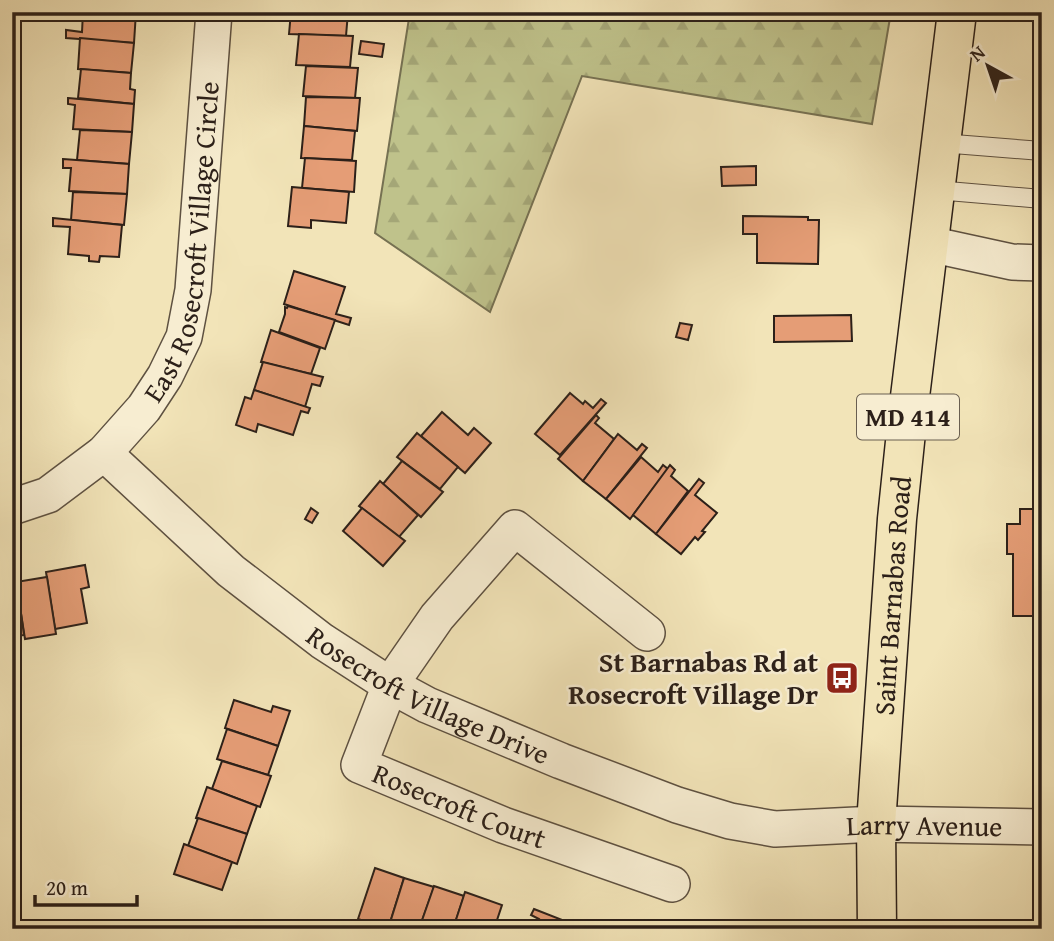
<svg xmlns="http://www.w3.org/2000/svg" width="1054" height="941" font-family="'Gentium Book Plus',serif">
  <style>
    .forest { fill: url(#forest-firs); stroke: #767152; stroke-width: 2 }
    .building { fill: #e59d76; stroke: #2c2019; stroke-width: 2 }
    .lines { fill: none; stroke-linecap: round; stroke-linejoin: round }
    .service-casing { stroke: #5e5141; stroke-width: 20 }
    .minor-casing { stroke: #5e5141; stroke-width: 38 }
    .primary-casing { stroke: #2c2019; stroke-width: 41 }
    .service { stroke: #f7edd1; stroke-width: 18 }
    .minor { stroke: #f7edd1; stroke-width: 35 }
    .primary { stroke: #f2e4b8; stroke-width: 38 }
    .labels { text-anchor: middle; stroke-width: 5; stroke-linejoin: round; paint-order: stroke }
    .shield { fill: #f7edd1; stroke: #695e50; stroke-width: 2 }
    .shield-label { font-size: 26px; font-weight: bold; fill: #2c2019 }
    .street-label { font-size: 28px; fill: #2c2019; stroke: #f7edd1 }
    .poi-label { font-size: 28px; font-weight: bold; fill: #2c2019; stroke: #f7edd1; text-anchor: end }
  </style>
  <defs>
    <pattern id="forest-firs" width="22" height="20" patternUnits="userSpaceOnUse" patternTransform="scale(1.75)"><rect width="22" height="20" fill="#bfc28b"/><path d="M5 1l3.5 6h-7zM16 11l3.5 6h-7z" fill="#a4a677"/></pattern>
  </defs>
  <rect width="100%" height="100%" fill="#f2e4b8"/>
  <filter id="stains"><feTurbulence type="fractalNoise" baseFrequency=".00286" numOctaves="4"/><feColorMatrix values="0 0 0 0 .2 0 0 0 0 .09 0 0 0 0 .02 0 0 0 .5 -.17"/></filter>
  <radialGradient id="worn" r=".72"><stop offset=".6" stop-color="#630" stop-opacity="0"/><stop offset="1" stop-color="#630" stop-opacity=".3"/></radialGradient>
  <polygon class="forest" points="410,12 891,12 872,124 582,76 490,312 375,233"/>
  <g class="building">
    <polygon points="83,12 136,12 134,43 66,38 66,30 82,32"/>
    <polygon points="291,12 348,12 346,36 289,34"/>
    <polygon points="299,34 353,36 350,67 296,65"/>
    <polygon points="80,38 134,43 131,73 78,69"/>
    <polygon points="361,41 384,44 382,57 359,54"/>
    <polygon points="306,66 358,68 355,98 303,96"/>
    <polygon points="81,69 131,73 130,89 135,90 134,104 78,98"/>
    <polygon points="306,97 360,98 357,131 304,126"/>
    <polygon points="68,98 134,104 132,132 73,129 75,105 68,104"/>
    <polygon points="304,126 355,131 352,160 301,158"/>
    <polygon points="80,130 132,132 129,164 77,160"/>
    <polygon points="305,158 356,161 354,192 302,188"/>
    <polygon points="63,159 129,164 127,194 69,191 71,168 63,168"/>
    <polygon points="756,166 756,185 722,186 721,167"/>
    <polygon points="292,187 349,192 346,223 311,220 311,228 288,226"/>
    <polygon points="73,192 127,194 124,225 71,220"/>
    <polygon points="743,216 808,217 808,220 819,220 818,264 757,263 757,234 743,234"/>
    <polygon points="53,218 122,225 119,257 100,256 99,262 89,261 89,256 68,254 70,227 53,226"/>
    <polygon points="294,271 345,287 336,314 351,318 349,325 284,304"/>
    <polygon points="288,306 335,320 325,349 279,332 285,314 285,307 287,308"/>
    <polygon points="851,315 852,341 774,342 774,316"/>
    <polygon points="680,323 692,325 688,340 676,337"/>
    <polygon points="271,330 320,348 311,374 261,362"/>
    <polygon points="263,362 323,377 320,386 312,384 305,407 254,390"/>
    <polygon points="254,390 310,408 308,413 301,411 293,435 258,424 256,432 236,425 245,397 251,399"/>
    <polygon points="570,393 583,404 585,401 593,408 601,399 606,403 560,455 535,434"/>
    <polygon points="442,412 468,435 474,428 491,443 465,473 421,436"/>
    <polygon points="596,415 599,418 595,423 614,439 583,481 558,459"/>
    <polygon points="417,433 458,467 440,489 397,457"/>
    <polygon points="618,434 637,450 642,444 647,448 606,499 583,481"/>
    <polygon points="641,457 658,472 663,465 668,469 630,519 606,499"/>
    <polygon points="402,461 443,492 421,517 383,484"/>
    <polygon points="670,465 675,470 671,476 688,491 656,534 633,515"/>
    <polygon points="699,479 704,483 695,495 717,513 702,531 705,532 698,540 695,537 681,554 656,534"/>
    <polygon points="380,481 418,515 399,537 359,506"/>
    <polygon points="311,508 318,513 312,523 305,519"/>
    <polygon points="362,508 405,541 383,566 343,531"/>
    <polygon points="1020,509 1042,509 1042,616 1013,616 1013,554 1007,554 1007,524 1020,524"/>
    <polygon points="85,565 89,587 81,589 87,623 55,629 46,572"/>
    <polygon points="47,577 56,634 25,639 16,582"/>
    <polygon points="17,585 24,635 12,637 12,586"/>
    <polygon points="234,700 271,712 273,706 290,711 278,746 225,728"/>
    <polygon points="227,729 278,746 268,775 217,759"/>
    <polygon points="222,761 271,776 260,807 212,789"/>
    <polygon points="207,787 257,806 247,834 196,818"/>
    <polygon points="198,818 247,834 237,864 188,846"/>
    <polygon points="184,844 232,862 222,890 174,874"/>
    <polygon points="375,868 404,878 388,929 358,919"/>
    <polygon points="404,878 434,887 419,929 396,929 389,926"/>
    <polygon points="434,886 464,896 453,929 419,929"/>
    <polygon points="465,892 502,905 494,929 453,929"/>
    <polygon points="534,909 570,923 568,929 535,929 539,919 531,915"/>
  </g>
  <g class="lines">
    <defs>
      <g id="service">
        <polyline points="941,143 1042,151"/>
        <polyline points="936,190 1042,199"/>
      </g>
      <g id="minor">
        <polyline points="929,244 1012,262 1042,263"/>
        <path id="s1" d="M104,453L231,571L322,641L390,685L427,705L561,761L677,805L730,821L775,829L876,824L1042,827"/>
        <path id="s2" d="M12,507L48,495L104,453L144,408L165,376L184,337L193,290L214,12"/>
        <path id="s3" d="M647,633L515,528L437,617L390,685L359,765L503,825L672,884"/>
      </g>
      <g id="primary">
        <path id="s4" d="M877,929L876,824L897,519L908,413L957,12"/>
      </g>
    </defs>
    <use href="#service" class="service-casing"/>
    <use href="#minor" class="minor-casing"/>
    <use href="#primary" class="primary-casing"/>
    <use href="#service" class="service"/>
    <use href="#minor" class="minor"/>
    <use href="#primary" class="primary"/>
  </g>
  <defs>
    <symbol id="bus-square" viewBox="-11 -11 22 22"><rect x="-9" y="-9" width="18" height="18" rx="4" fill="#8f2418" stroke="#f7edd1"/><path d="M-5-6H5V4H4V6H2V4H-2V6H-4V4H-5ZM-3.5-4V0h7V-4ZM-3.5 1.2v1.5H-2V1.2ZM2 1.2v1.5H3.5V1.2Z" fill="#fff"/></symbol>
  </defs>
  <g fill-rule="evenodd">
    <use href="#bus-square" x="823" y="659" width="38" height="38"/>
  </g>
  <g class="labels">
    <rect class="shield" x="857" y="394.5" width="102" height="45" rx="5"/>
    <g class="shield-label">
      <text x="908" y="426">MD 414</text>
    </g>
    <g class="street-label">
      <text dy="10" stroke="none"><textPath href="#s2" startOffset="343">East Rosecroft Village Circle</textPath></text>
      <text dy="10" stroke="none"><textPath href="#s4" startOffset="334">Saint Barnabas Road</textPath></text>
      <text dy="10" stroke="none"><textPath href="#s1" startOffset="408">Rosecroft Village Drive</textPath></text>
      <text dy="10" stroke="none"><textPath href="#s3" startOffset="564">Rosecroft Court</textPath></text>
      <text dy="10" stroke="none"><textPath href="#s1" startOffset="931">Larry Avenue</textPath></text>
    </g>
    <g class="poi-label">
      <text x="818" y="672">St Barnabas Rd at<tspan x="818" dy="32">Rosecroft Village Dr</tspan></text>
    </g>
  </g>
  <rect width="1054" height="941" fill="none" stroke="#f2e4b8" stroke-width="42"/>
  <rect x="14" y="14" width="1026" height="913" fill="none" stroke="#2c2019" stroke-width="3.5"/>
  <rect x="21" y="21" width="1012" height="899" fill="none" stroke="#2c2019" stroke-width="2"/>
  <g transform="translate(988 66) rotate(320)" stroke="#f7edd1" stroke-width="5" paint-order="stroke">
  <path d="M0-5L12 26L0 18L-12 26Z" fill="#2c2019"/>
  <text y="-10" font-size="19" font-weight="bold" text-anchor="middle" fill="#2c2019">N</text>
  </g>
  <path d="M35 895v10h102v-10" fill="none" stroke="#2c2019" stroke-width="3.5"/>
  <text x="46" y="895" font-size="21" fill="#2c2019" stroke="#f7edd1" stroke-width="5" paint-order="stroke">20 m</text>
  <rect width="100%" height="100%" filter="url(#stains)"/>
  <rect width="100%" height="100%" fill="url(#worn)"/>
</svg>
